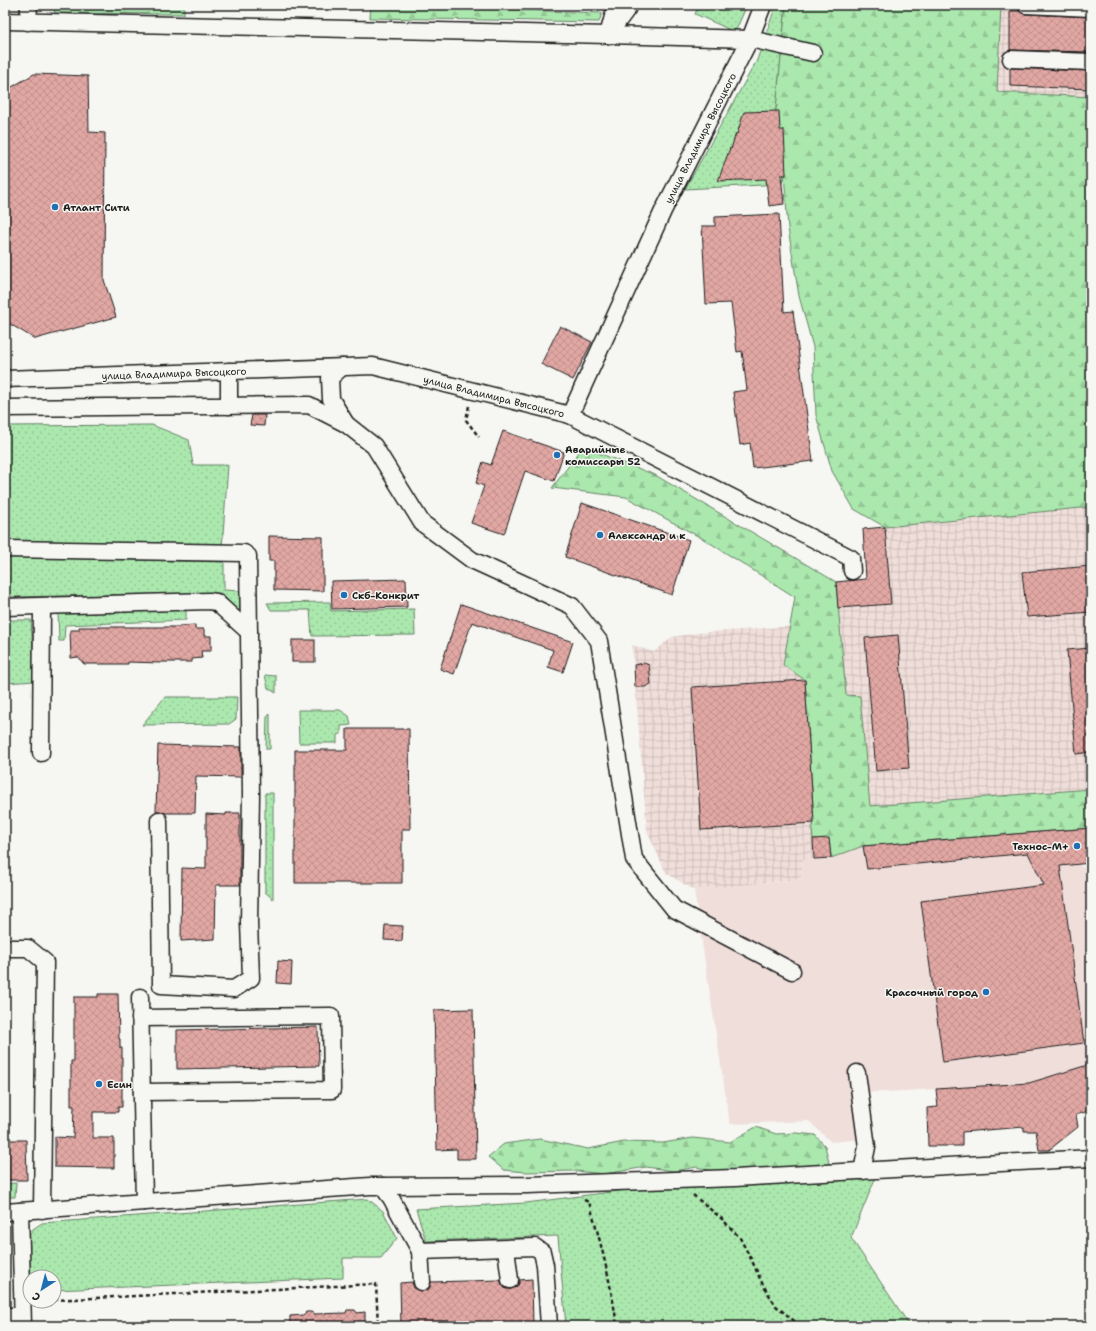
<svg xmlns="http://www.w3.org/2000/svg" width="1096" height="1331" font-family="'Shantell Sans',sans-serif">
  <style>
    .built { fill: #f0deda }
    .industrial { fill: url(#industrial-grid) }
    .grass { fill: url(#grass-dots); stroke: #648265 }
    .forest { fill: url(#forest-firs); stroke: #648265 }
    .building { fill: url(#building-cross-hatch); stroke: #1c1c1c }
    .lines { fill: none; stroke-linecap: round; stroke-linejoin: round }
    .minor-casing { stroke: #1c1c1c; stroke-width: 19 }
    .path { stroke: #1c1c1c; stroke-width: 2.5; stroke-dasharray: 4 3; stroke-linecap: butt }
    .minor { stroke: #f6f6f2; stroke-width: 16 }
    .poi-dot { fill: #1f6fb2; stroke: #f6f6f2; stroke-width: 1.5 }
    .labels { text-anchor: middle; stroke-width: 3; stroke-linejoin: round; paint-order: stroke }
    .street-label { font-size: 10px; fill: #1c1c1c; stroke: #f6f6f2 }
    .poi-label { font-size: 10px; font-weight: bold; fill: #1c1c1c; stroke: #f6f6f2; text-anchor: start }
  </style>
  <defs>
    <pattern id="industrial-grid" width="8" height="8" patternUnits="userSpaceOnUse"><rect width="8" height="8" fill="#f0deda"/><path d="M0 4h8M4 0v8" fill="none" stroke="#cdbeba"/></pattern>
    <pattern id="grass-dots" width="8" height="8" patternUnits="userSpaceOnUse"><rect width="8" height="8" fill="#abe8ae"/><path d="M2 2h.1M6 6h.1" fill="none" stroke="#93c695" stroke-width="1.8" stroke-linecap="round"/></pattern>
    <pattern id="forest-firs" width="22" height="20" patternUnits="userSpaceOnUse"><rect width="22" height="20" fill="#abe8ae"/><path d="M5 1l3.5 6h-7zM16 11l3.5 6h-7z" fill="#93c695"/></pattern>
    <pattern id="building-cross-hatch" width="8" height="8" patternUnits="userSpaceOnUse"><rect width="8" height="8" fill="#e1a7a3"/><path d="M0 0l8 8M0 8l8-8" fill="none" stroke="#c08f8c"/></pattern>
  </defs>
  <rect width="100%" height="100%" fill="#f6f6f2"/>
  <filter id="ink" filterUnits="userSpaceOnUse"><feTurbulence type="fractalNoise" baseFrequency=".025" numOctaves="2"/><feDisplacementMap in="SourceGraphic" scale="8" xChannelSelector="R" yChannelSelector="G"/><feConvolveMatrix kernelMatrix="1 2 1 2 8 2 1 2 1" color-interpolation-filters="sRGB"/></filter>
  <g filter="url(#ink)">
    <polygon class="built" points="863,846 867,869 1028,853 1033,862 1063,858 1091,871 1091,1064 1029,1083 887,1092 863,1092 863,1139 831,1142 809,1121 730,1124 694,890 801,879 803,859 831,858"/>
    <g class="industrial">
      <polygon points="1001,5 1091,5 1091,97 997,92"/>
      <polygon points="1091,507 1091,789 870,806 860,696 813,839 814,859 803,859 801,879 694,890 666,873 647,831 632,645 654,652 672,637 698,633 839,623 836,582 866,579 863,529"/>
    </g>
    <g class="grass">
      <polygon points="699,5 747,5 735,32 695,14"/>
      <polygon points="776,5 786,5 774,130 784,173 782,184 685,189 757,60"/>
      <polygon points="152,425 189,440 193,465 228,465 222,548 5,545 5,426"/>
      <polygon points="5,557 224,562 224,590 241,591 242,616 221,593 5,597"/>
      <polygon points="330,602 331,611 414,609 415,635 312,636 310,610 271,610 267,603"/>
      <polygon points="186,607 186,620 65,625 64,641 59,641 58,611"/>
      <polygon points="5,620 31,620 35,681 5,683"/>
      <polygon points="265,675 276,676 276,693 268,688"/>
      <polygon points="165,697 237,697 236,719 229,724 142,725"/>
      <polygon points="298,710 340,710 349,716 351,725 341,726 341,734 337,735 337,743 299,743"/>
      <polygon points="270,714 270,749 266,749 267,717"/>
      <polygon points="265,793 273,793 273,899 265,892"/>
      <polygon points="877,1174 851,1238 910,1326 566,1326 558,1236 426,1241 416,1209 526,1203 642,1188"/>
      <polygon points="16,1183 15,1197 5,1197 5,1184"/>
      <polygon points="368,1199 383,1211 397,1238 381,1258 343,1258 343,1278 54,1290 54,1277 31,1277 28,1238 33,1229 42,1223"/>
    </g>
    <g class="forest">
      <polygon points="53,5 184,5 184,14 55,13"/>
      <polygon points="371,5 380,5 602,13 599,22 370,18"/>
      <polygon points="786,5 1001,5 997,92 1091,97 1091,507 885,527 854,509 832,471 816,415 813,347 799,296 788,228 784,173 774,130"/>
      <polygon points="583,447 655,475 836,582 846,695 860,696 870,806 1091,789 1091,828 863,846 831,858 829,839 813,839 812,830 814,823 805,680 783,665 795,597 707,541 626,497 552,488"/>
      <polygon points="756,1127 776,1134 796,1133 815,1135 825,1146 829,1163 822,1173 713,1171 697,1167 674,1171 646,1167 605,1174 575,1171 526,1172 504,1170 488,1157 504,1144 540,1139 588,1149 624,1142 663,1143 693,1138 730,1142"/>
    </g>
    <g class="building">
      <polygon points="1010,11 1019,11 1026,14 1091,17 1091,52 1010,50"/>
      <polygon points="1010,68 1091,71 1091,89 1010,86"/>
      <polygon points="34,74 88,76 89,132 105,133 104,280 116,317 35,339 5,321 5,91"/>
      <polygon points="779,111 780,130 784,130 786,175 781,175 784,204 769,206 766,179 718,181 730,148 731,149 736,133 737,134 744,112"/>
      <polygon points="779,214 784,312 793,311 813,461 753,468 750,443 740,445 733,392 747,390 742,351 737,352 731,303 706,304 702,226 715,226 715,217"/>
      <polygon points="560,326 592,342 573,380 541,364"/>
      <polygon points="252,415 265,415 264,426 250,425"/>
      <polygon points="503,431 564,452 554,481 525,471 504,534 471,523 484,486 476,483 483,462 491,465"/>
      <polygon points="582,503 689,540 672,595 565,557"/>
      <polygon points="885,527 891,604 838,608 836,582 866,579 863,529"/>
      <polygon points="269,536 323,537 323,591 274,590 274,561 269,561"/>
      <polygon points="1091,566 1091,612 1027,617 1022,572"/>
      <polygon points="406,579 407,607 332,609 331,581"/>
      <polygon points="461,604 573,642 563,672 548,667 553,650 472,622 454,674 440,669"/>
      <polygon points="195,625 195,629 204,629 204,636 211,636 211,651 201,651 202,658 192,659 192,662 161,662 161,663 128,662 128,664 84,664 78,657 71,658 70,630 79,630 79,627 179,627 179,626"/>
      <polygon points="898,635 909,768 876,771 865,638"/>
      <rect x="292" y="640" width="23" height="22"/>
      <polygon points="1091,648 1091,752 1076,754 1067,650"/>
      <polygon points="644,663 649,665 651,684 645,687 635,687 634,665"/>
      <polygon points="805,680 814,823 701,830 692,687"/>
      <polygon points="347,729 409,729 410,829 402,829 402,883 295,883 295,750 347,750"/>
      <polygon points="158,745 241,747 241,777 196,776 195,813 165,813 159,811 156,811"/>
      <polygon points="226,813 240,813 240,885 216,885 215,939 181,941 182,868 206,869 206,814 226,815"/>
      <polygon points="1091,828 1091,863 1060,866 1084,1043 943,1062 921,901 1044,885 1028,853 867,869 863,846"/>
      <polygon points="829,838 831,858 814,859 813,839"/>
      <polygon points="385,925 403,926 402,941 384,940"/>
      <polygon points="278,961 292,962 291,984 277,983"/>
      <polygon points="98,994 118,994 119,1039 120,1039 120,1048 122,1048 122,1107 118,1107 118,1112 93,1112 93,1138 114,1138 114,1168 55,1167 55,1137 73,1138 74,1106 71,1106 71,1061 74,1061 74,997 98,997"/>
      <polygon points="473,1009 476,1159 457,1159 457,1149 437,1150 434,1010"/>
      <polygon points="318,1027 319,1066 177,1069 177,1030"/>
      <polygon points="1091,1064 1091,1110 1076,1115 1078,1127 1049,1150 1039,1150 1036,1131 1024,1131 1024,1127 962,1132 962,1146 928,1146 927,1108 938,1107 936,1089 1029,1083"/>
      <polygon points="5,1140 26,1140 27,1180 5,1180"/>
      <polygon points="532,1279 533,1326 401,1326 400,1283 412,1282 414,1288 417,1290 422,1291 428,1290 430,1287 431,1282 500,1280 503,1286 506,1289 511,1289 516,1287 519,1284 519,1280"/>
      <polygon points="347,1310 355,1310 357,1313 365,1312 365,1326 290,1326 290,1316 303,1315 306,1312 311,1312 314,1314 346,1313"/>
    </g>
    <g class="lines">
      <defs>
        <g id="minor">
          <polyline points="763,5 750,39 813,53"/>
          <polyline points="1026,5 1091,8"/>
          <polyline points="5,21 608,35 630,5"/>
          <polyline points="28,22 29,5"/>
          <polyline points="1011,59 1091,62"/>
          <polyline points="342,367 330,378 331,399 346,424"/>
          <polyline points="229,371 229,406"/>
          <polyline points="5,379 373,366 570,415 663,211 750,39 608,35 616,5"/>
          <polyline points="5,408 309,405 346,424 374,446 422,523 472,560 572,606 599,641 634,859 674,909 792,971"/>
          <polyline points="570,415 851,558 852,571"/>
          <polyline points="5,549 244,553 248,556 251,794 249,923 251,978 234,989 161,985 159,820"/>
          <polyline points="5,607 209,601 216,602 249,632"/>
          <polyline points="41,753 42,606"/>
          <polyline points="5,948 28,948 45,962 42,1210"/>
          <polyline points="140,997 144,1202"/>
          <polyline points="140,1018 331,1016 332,1090 142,1092"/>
          <polyline points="857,1073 867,1147 862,1171"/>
          <polyline points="382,1186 527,1185 735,1178 1091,1158"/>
          <polyline points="20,1211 23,1326"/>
          <polyline points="5,1212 370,1186 382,1186 391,1198 420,1251 535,1247 542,1252 545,1265 549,1326"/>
          <polyline points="506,1249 510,1280"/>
          <polyline points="420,1251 422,1282"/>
          <polyline points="5,1316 22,1316"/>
        </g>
      </defs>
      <use href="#minor" class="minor-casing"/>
      <g class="path">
        <polyline points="561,5 601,6"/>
        <polyline points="469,406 466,420 479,437"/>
        <polyline points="693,1195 722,1219 740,1238 752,1261 763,1285 776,1306 798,1324"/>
        <path d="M584,1200L589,1202C601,1242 611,1284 617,1326"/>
        <polyline points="54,1300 376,1284 378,1326"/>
      </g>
      <use href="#minor" class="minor"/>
    </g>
  </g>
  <g class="poi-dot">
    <circle cx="55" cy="207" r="4"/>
    <circle cx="557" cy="455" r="4"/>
    <circle cx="600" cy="535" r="4"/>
    <circle cx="344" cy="595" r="4"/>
    <circle cx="1077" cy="846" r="4"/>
    <circle cx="986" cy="992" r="4"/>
    <circle cx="99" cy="1084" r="4"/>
  </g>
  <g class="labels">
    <g class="street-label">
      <text transform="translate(700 138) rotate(-63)" y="4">улица Владимира Высоцкого</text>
      <text transform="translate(174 373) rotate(-2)" y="4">улица Владимира Высоцкого</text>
      <text transform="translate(494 396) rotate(14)" y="4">улица Владимира Высоцкого</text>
    </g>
    <g class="poi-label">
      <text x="63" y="211">Атлант Сити</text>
      <text x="565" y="453">Аварийные<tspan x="565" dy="12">комиссары 52</tspan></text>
      <text x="608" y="539">Александр и к</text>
      <text x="352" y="599">Скб-Конкрит</text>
      <text x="1069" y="850" text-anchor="end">Технос-М+</text>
      <text x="978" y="996" text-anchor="end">Красочный город</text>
      <text x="107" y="1088">Есин</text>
    </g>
  </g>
  <rect width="1096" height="1331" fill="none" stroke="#f6f6f2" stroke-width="20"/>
  <rect x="10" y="10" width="1076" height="1311" fill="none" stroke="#1c1c1c" stroke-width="1.5" filter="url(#ink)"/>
  <g transform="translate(42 1289) rotate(216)"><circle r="19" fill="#f6f6f2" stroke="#9f9f9c"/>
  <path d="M0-3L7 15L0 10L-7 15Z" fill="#1f6fb2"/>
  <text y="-6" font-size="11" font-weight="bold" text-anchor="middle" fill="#1c1c1c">С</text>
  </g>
</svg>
